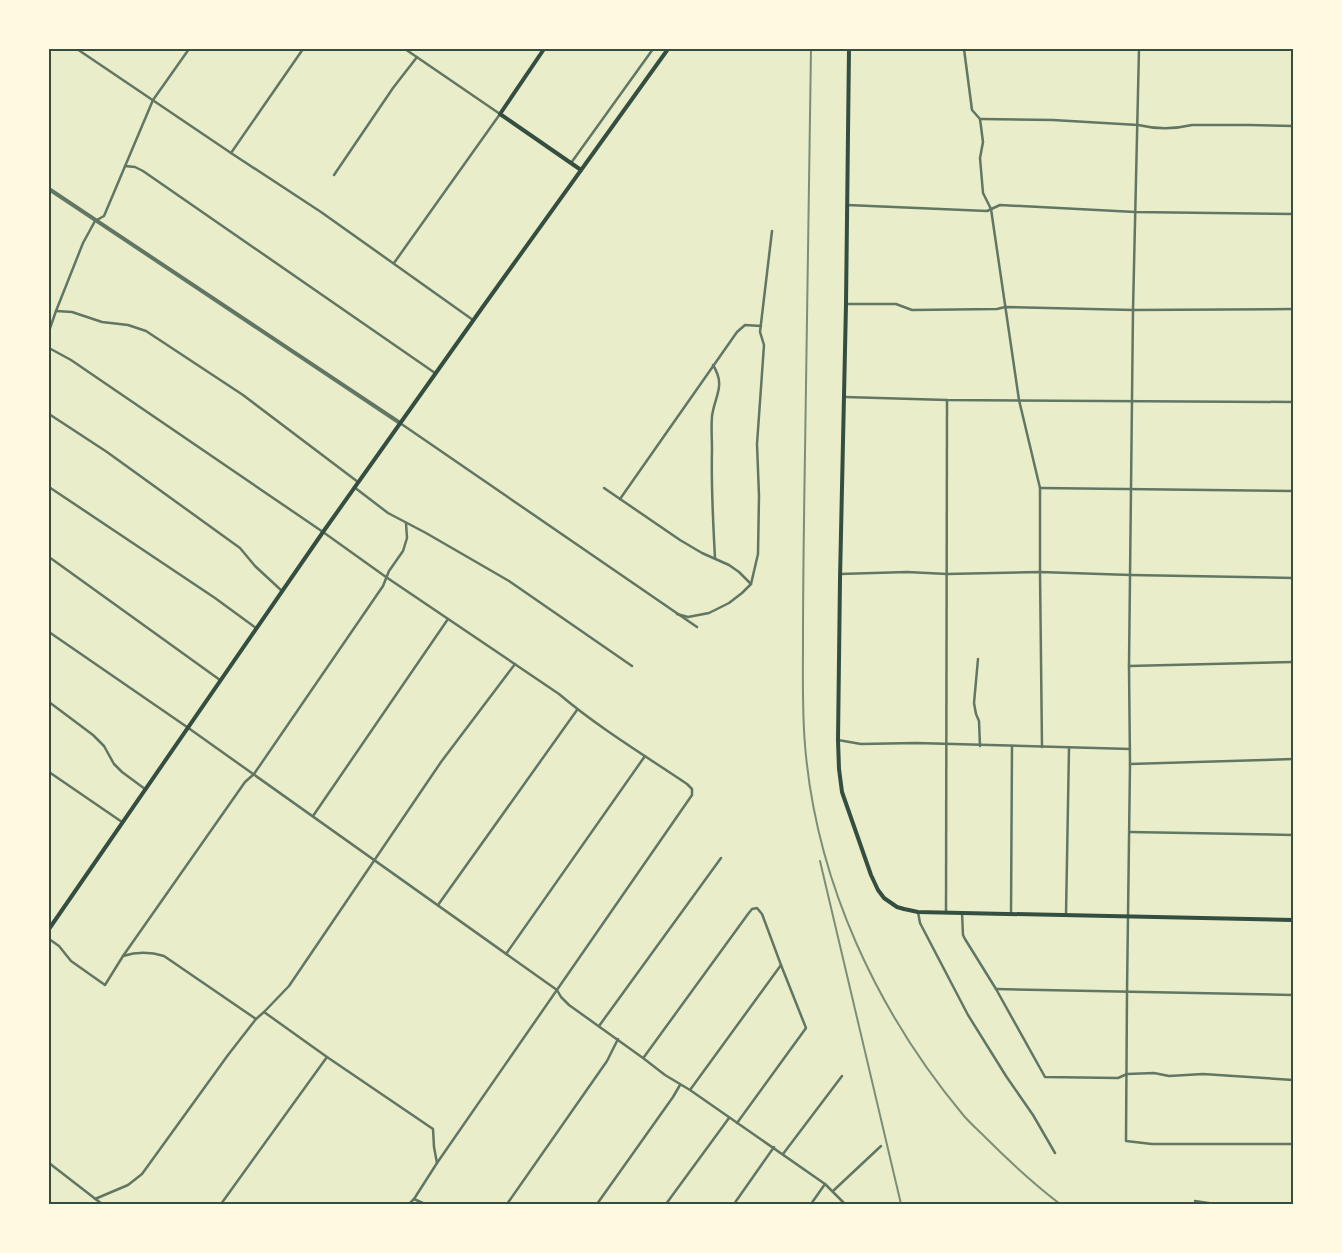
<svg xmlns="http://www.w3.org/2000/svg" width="1342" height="1253" font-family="'Source Sans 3',sans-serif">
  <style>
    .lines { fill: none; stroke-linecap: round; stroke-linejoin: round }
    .minor { stroke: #617663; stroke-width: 2.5 }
    .tertiary { stroke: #617663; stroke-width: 4 }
    .secondary { stroke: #344e41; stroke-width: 4 }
    .rail { stroke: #7c8e77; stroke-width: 2 }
    .neatline { fill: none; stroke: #344e41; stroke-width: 2 }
  </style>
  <rect width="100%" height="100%" fill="#e9edc9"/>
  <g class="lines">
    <g class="minor">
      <polyline points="77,49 231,153 321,212 473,320"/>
      <polyline points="964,49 972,110 980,119 983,142 980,158 983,193 991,209 1019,400 1040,488 1040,572 1042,747"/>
      <polyline points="1139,49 1133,310 1129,666 1130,764 1127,992 1126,1141 1152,1144 1293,1144"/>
      <path d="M981,119L1053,120L1138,125C1155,129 1175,129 1192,125H1249L1293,126"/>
      <polyline points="231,153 303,49"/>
      <polyline points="571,163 653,49"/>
      <polyline points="125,166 135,167 143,171 435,373"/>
      <polyline points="334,175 393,88 417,57"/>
      <polyline points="847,205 987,211 1000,205 1135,212 1293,214"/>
      <polyline points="394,263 500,114 405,49"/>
      <polyline points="846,304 896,304 912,310 997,309 1005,307 1133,310 1293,309"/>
      <polyline points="56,311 72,312 102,322 128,325 146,331 243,395 358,482"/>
      <polyline points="49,331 56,311 83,243 95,221 104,216 153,100 189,49"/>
      <path d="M49,348L71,360L323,532L386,577L559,694C599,728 644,755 687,784L692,789V795L437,1163L414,1199L409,1204"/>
      <path d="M713,365C726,386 715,395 712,416C711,427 712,439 712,450C711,486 713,522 715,558"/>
      <polyline points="845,397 947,400 1293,402"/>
      <polyline points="49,414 107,452 240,548 255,566 282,591"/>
      <polyline points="400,423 697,627"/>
      <polyline points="49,487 215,598 256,628"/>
      <polyline points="354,487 388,513 426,533 509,581 632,666"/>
      <polyline points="604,488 680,540 702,553 729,565 739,572 751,584"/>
      <polyline points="1040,488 1293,491"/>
      <polyline points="620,499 737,332 745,325 761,326"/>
      <polyline points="49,557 220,680"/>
      <polyline points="840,574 907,572 947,574 1040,572 1131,575 1293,578"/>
      <polyline points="677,614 688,617 709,613 729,603 742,593 751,584 758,554 759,496 757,444 764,345 760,332 772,231"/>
      <polyline points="49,632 187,727 557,990 561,997 569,1005 643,1058 665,1075 690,1090 825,1184 845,1204"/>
      <polyline points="978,659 974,703 976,714 979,721 980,746"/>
      <polyline points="1129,666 1293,662"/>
      <polyline points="49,702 93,735 104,746 114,764 122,772 145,789"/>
      <polyline points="838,740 861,744 916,743 1130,749"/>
      <polyline points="1130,764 1293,759"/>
      <polyline points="49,772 122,822"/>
      <polyline points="313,816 448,619"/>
      <polyline points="1130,832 1293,835"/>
      <polyline points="438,905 577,710"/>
      <polyline points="918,912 920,923 968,1015 1006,1076 1033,1115 1055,1153"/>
      <polyline points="946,912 947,400"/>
      <polyline points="962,913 963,935 965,939 996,989 1045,1077 1118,1078 1127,1074 1154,1073 1169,1076 1203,1074 1293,1080"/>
      <polyline points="1011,914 1012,746"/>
      <polyline points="1066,915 1069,748"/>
      <polyline points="49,939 59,946 71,961 105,985 123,956 245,782 254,774 383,586 389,571 403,551 407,538 406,523"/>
      <polyline points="506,954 645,756"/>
      <path d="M123,956C136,952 151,952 164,956L256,1019"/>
      <polyline points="996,989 1293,995"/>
      <polyline points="264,1012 327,1057 433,1129 434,1147 437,1163"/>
      <polyline points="599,1026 721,858"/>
      <polyline points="644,1057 748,914 752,909 757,908 762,914 781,965 806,1028 737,1123"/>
      <polyline points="690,1090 781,965"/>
      <polyline points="783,1154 842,1076"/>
      <polyline points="49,1163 102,1204"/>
      <polyline points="833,1191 881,1146"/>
      <polyline points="95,1199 128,1185 142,1174 228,1055 256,1019 264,1012 289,986 441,762 515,664"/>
      <polyline points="414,1199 425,1204"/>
      <polyline points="1195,1201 1215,1204"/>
      <polyline points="221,1204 327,1057"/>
      <polyline points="507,1204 607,1061 618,1039"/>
      <polyline points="597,1204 673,1097 680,1085"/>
      <polyline points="666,1204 729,1118"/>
      <polyline points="734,1204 774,1147"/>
      <polyline points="811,1204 825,1184"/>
    </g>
    <polyline class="tertiary" points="49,189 400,423"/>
    <g class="secondary">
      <polyline points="544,49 500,114 581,170"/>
      <polyline points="849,49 846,304 840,579 838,740 839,769 842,792 871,875 878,890 884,898 897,907 904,909 918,912 1293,920"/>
      <polyline points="49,929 323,532 482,308 668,49"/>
    </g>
    <g class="rail">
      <path d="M811,49C809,183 808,318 805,453C804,515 803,577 803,639C803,674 802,710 805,745C816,881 877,1012 964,1116C971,1124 979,1131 986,1138C1010,1162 1034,1184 1060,1204"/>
      <polyline points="820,861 901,1204"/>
    </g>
  </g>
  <rect width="1342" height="1253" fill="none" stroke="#fefae0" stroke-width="100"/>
  <rect x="50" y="50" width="1242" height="1153" class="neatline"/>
</svg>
